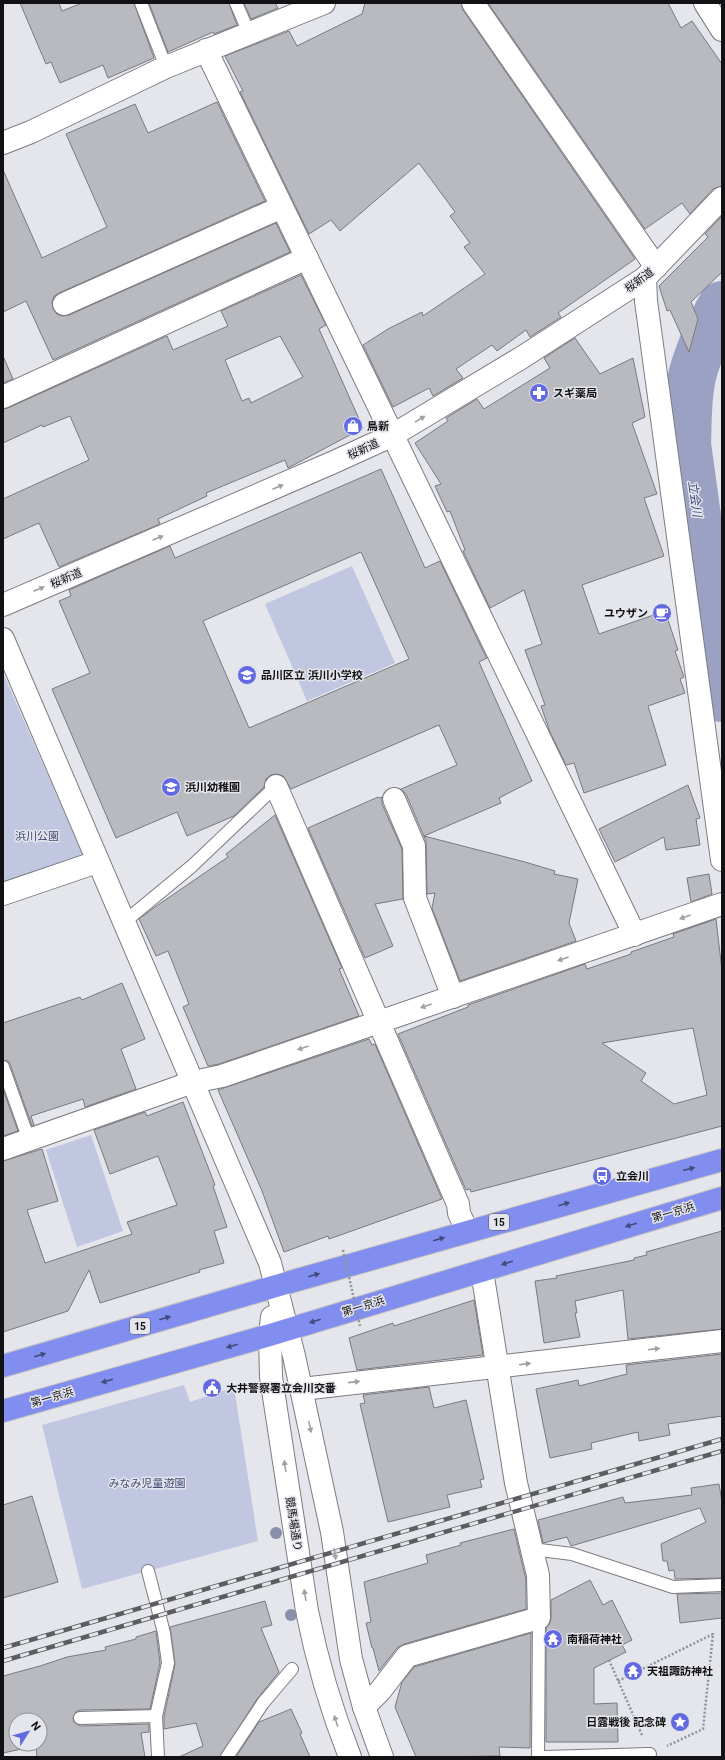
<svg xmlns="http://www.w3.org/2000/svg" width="725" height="1760" font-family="Roboto,'Noto Sans JP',sans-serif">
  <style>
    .green { fill: #c1c6e1 }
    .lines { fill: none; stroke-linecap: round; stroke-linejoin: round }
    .river { stroke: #9ba1c3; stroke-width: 48 }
    .building { fill: #b9bac0; stroke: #787a80; fill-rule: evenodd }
    .lane-casing { stroke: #7b7c82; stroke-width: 14 }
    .street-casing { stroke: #7b7c82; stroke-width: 24 }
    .secondary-casing { stroke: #7b7c82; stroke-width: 24 }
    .highway-casing { stroke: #c1c1c2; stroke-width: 24 }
    .path { stroke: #919297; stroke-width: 2.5; stroke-dasharray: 2 2; stroke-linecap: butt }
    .lane { stroke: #fff; stroke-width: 12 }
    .street { stroke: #fff; stroke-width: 22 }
    .secondary { stroke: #fff; stroke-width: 22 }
    .highway { stroke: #828df0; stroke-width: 22 }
    .rail-casing { stroke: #5c5d61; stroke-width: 4.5 }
    .rail { stroke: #e4e6ec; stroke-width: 3; stroke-dasharray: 9; stroke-linecap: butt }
    .path-bridge { stroke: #919297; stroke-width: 2.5; stroke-dasharray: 2 2; stroke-linecap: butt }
    .tree { fill: #8a8fab }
    .oneway { fill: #a0a0a1 }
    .oneway2 { fill: #444978 }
    .labels { text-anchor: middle; stroke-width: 3; stroke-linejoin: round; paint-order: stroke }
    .shield { fill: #e4e6ec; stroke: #515256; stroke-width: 1 }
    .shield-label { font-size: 10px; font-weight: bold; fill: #121215 }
    .street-label { font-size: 11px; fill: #121215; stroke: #e4e6ec }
    .poi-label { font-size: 11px; font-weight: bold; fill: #121215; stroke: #e4e6ec; text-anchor: start }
    .park-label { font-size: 11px; fill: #414776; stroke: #e4e6ec }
    .water-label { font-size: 12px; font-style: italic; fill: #3e4473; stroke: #e4e6ec }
  </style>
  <rect width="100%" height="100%" fill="#e4e6ec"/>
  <g class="green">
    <polygon points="686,351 677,400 675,401 670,365"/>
    <polygon points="352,566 395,663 307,701 265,604"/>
    <polygon points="3,673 84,858 3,883"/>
    <polygon points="91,1135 123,1231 77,1247 46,1150"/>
    <polygon points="184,1385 190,1402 234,1387 258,1541 82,1589 42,1425"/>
  </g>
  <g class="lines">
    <path class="river" d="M722,305C711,323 694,362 691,382C687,403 688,423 687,444L722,698"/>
  </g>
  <g class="building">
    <polygon points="20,3 59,3 62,11 82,3 134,3 154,58 108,78 103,65 60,83 51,62 46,64"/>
    <polygon points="149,3 229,3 237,25 214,34 213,32 168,52"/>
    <polygon points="244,3 275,3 278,8 251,19"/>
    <polygon points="365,3 461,3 463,10 635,259 558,313 561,317 530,337 526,330 497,351 492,345 456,369 463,378 433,396 429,388 393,407 363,345 388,329 422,312 423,316 485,274 464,247 470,243 450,216 455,212 419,163 340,231 331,220 309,234 240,92 243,91 225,56 289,31 297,46 362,14"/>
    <polygon points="488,3 668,3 681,28 692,21 722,64 722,186 713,189 690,214 682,203 645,229"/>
    <polygon points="217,102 265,201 59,293 54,296 52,302 53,309 57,314 62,316 69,315 276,223 290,252 53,360 26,301 3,312 3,170 42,258 107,227 66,134 135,104 148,133"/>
    <polygon points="722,216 722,272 691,302 698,319 689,352 670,310 667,311 659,286 708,237 705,234"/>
    <path d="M301,275L326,325L319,329L363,428L288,468L285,460L206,493L207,496L158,519L160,524L59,567L39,523L3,539V499L89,460L70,416L43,427L42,425L3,443V409L8,408L167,336L173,350L228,326L221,311ZM280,336L303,377L251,403L249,398L242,401L225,360Z"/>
    <polygon points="575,338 600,374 633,358 645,417 632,423 657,494 644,498 664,556 582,585 599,634 665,611 678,650 675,651 684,677 680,679 685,693 648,706 666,765 584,793 574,763 566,765 550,732 541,706 545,705 525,650 542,644 524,590 490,608 463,551 465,550 450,511 447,512 435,486 441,484 415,443 448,421 446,418 477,399 484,409 550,368 544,358"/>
    <polygon points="3,356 13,379 3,383"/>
    <path d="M381,469L425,568L440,561L485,655L487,658L479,662L532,781L499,798L501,803L424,836L525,862L555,871L554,874L578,879L569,923L576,941L460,981L432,908L435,893L427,894L426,841L406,794L401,789L457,765L439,725L291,789L283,776L277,774L271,775L266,779L264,787L234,816L187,836L177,812L116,838L52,689L90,673L59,601L71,596L69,590L170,546L175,558ZM361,552L409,659L249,728L203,621Z"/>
    <polygon points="688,785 700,818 696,819 700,845 666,850 664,837 615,862 599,829"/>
    <polygon points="378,797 379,798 382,797 382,804 402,849 403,899 375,904 393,946 365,958 308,828"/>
    <polygon points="275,815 342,968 339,969 359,1016 219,1064 208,1066 183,1007 189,1004 168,951 156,956 139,919 155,907 228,857 226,854"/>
    <polygon points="709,874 712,894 691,902 687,878"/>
    <path d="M716,919L722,971V1126L471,1192L470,1189L466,1190L398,1034L468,1007V1005L585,964L587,969L631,954V952L674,937L673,934ZM693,1028L707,1095L674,1104L641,1081L646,1073L602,1043Z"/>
    <polygon points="122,983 145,1039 121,1049 136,1089 85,1107 83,1099 31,1116 34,1125 32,1126 10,1064 8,1061 3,1060 3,1023 80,997 82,1000"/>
    <polygon points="369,1039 372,1045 375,1044 442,1199 329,1239 328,1236 284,1252 262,1191 218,1090"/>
    <polygon points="3,1089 18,1131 3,1136"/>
    <polygon points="183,1102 215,1185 213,1186 227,1227 214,1231 224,1263 199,1270 200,1272 100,1303 89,1270 68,1311 3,1332 3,1161 42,1149 58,1201 27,1210 45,1263 132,1234 127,1222 177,1205 158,1156 110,1174 94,1130 145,1112 147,1116"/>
    <polygon points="722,1231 722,1329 628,1339 623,1290 575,1301 577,1313 575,1313 580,1337 544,1343 535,1281 557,1278 556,1276 634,1260 634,1258 647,1255 646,1252"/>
    <polygon points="474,1300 483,1355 357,1370 349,1338 393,1323 394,1326"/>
    <polygon points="722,1354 722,1416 668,1424 670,1435 639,1441 638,1432 591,1443 592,1449 550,1458 536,1389 578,1380 579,1386 627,1374 626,1365"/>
    <polygon points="429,1387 434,1408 466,1400 484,1479 480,1480 482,1487 447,1495 450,1507 388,1522 360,1404 365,1403 363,1395"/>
    <polygon points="719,1484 722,1502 722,1578 675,1579 674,1570 669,1571 667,1561 663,1561 661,1544 706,1522 700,1508 571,1546 567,1537 543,1543 538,1520 623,1497 625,1503 692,1495 691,1488"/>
    <polygon points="32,1496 58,1582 3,1598 3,1505"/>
    <polygon points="514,1529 526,1580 526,1609 404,1644 397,1648 379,1671 373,1648 372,1648 366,1623 371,1622 364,1582 428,1563 426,1555 461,1545 460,1543"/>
    <polygon points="590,1580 603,1605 612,1600 632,1640 622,1645 626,1652 594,1668 594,1704 617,1703 618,1742 546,1742 546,1628 550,1623 551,1618 551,1600"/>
    <polygon points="722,1593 722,1618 680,1623 677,1594"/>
    <polygon points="265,1601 272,1625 261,1628 279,1672 257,1699 220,1757 179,1757 203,1746 196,1723 164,1729 164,1717 175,1664 170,1627"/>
    <path d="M156,1631L160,1663L150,1709L80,1710L76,1712L73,1718L74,1722L80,1726L149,1724V1732L141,1733L145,1757H37L36,1746L3,1753V1676L40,1666L67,1657L106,1650L105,1647L136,1639V1637ZM16,1720H40V1744H16Z"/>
    <polygon points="531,1633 530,1748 499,1747 500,1756 416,1757 395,1707 402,1682 414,1667"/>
    <polygon points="291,1709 302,1733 300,1734 310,1757 236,1757 259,1722"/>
  </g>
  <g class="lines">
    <defs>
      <g id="lane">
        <polyline points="141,3 166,67"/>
        <polyline points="236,3 249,33"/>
        <polyline points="123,923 192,866 276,786"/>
        <polyline points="3,1067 29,1140"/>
        <polyline points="532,1549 572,1554 673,1587 722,1585"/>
        <polyline points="148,1571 164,1633 168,1663 156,1716 158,1757"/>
        <polyline points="80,1718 156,1716"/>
        <polyline points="227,1757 263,1703 292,1669"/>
        <polyline points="538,1757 539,1618"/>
        <polyline points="544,1757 650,1754"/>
      </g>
      <g id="street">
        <polyline points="473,3 656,267"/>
        <polyline points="206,50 629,923 634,935"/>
        <polyline points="3,143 31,132 166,67 324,3"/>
        <polyline points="645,278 646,301 722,860"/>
        <polyline points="64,304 282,207"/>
        <polyline points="3,397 307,258"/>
        <polyline points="3,605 334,462 393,435 521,358 645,278 722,198"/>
        <polyline points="276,786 458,1204 459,1213 467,1231"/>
        <polyline points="394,799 414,846 415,898 453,997"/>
        <polyline points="3,894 97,862"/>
        <polyline points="3,1149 193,1082 222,1076 722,904"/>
        <polyline points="302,1389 722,1341"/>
        <polyline points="364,1707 380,1691 407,1656 539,1618 538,1575 516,1483 482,1271"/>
      </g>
      <g id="secondary">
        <polyline points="705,3 722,30"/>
        <polyline points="3,639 270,1263 294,1356 332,1532 351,1659 364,1707 382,1757"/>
        <path d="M272,1317L270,1335L271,1377L307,1611C317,1661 331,1709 350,1757"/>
      </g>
      <g id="highway">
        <polyline points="3,1366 276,1286 722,1160"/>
        <polyline points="3,1411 270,1335 722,1198"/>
      </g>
    </defs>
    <use href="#lane" class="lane-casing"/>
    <use href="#street" class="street-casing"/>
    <use href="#secondary" class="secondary-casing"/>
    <use href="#highway" class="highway-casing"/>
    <g class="path">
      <polyline points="609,1660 642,1735"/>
      <polyline points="618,1681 713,1634 703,1729 667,1746"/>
    </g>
    <use href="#lane" class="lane"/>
    <use href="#street" class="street"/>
    <use href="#secondary" class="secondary"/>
    <use href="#highway" class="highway"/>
    <defs>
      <g id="rail">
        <polyline points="3,1648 722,1439"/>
        <polyline points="3,1661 722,1451"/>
      </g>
    </defs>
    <use href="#rail" class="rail-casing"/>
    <use href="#rail" class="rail"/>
    <polyline class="path-bridge" points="343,1250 360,1326"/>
  </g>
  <g class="tree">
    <circle cx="276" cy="1533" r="6"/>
    <circle cx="291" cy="1615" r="6"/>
  </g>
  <defs><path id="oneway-solid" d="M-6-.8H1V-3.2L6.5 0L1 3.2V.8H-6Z"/></defs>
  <g class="oneway">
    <use href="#oneway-solid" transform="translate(420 419) rotate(-31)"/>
    <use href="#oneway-solid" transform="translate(278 487) rotate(-23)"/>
    <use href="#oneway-solid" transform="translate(158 538) rotate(-23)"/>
    <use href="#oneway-solid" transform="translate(39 589) rotate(-23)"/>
    <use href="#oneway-solid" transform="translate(685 917) rotate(160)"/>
    <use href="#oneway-solid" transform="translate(563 959) rotate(161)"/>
    <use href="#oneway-solid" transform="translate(426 1006) rotate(161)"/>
    <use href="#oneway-solid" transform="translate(303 1048) rotate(161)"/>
    <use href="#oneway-solid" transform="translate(654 1349) rotate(-7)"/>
    <use href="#oneway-solid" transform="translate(525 1364) rotate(-7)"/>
    <use href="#oneway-solid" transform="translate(354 1382) rotate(-6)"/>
    <use href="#oneway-solid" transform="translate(310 1427) rotate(78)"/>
    <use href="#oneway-solid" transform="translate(285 1466) rotate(-99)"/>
    <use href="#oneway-solid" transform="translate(335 1554) rotate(82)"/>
    <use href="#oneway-solid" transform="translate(305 1595) rotate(-99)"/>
    <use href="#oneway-solid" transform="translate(336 1721) rotate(-108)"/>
  </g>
  <g class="oneway2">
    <use href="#oneway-solid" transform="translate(689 1169) rotate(-15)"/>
    <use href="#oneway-solid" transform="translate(564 1204) rotate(-16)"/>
    <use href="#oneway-solid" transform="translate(631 1225) rotate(163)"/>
    <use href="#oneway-solid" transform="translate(439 1239) rotate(-16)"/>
    <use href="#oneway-solid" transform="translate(507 1263) rotate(163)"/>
    <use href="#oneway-solid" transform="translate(314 1275) rotate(-16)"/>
    <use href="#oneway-solid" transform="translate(165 1318) rotate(-16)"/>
    <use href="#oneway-solid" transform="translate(315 1321) rotate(163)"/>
    <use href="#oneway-solid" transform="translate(232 1346) rotate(164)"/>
    <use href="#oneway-solid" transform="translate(40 1355) rotate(-16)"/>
    <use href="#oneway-solid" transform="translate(107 1381) rotate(164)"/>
  </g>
  <defs>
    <symbol id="pharmacy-disc" viewBox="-11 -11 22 22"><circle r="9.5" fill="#6269e1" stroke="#e4e6ec"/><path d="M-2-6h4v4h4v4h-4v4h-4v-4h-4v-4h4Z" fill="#fff"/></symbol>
    <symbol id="shop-disc" viewBox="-11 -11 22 22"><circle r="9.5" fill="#6269e1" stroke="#e4e6ec"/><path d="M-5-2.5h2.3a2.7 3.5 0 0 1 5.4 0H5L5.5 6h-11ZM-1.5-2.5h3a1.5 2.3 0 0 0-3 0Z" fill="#fff"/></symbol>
    <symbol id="cafe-disc" viewBox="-11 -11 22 22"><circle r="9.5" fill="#6269e1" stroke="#e4e6ec"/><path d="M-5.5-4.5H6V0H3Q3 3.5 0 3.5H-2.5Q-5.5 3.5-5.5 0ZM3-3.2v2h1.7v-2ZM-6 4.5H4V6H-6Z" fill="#fff"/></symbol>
    <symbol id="school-disc" viewBox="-11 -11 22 22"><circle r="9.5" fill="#6269e1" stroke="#e4e6ec"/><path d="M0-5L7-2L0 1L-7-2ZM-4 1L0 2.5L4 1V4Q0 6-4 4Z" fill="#fff"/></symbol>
    <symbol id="bus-disc" viewBox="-11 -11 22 22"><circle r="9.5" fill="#6269e1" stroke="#e4e6ec"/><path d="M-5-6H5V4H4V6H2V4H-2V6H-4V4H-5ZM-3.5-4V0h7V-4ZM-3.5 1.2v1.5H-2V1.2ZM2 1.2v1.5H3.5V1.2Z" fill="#fff"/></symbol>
    <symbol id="civic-disc" viewBox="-11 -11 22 22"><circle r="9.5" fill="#6269e1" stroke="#e4e6ec"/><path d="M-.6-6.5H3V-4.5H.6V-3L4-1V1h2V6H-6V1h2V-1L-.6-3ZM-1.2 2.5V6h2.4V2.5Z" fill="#fff"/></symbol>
    <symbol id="temple-disc" viewBox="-11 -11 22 22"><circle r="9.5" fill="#6269e1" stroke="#e4e6ec"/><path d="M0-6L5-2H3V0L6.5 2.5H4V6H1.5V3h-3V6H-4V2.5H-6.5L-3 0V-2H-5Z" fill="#fff"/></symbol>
    <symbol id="sight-disc" viewBox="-11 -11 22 22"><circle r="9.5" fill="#6269e1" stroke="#e4e6ec"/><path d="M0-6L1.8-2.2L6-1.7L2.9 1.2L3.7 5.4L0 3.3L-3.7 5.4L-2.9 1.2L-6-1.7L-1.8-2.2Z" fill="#fff"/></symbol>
  </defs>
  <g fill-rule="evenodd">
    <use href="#pharmacy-disc" x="528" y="382" width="22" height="22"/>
    <use href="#shop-disc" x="342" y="415" width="22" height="22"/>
    <use href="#cafe-disc" x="651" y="602" width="22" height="22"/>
    <use href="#school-disc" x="236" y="664" width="22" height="22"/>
    <use href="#school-disc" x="160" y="776" width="22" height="22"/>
    <use href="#bus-disc" x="591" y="1165" width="22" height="22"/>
    <use href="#civic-disc" x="201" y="1377" width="22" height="22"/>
    <use href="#temple-disc" x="542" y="1628" width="22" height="22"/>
    <use href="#temple-disc" x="622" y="1660" width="22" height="22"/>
    <use href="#sight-disc" x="669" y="1711" width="22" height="22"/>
  </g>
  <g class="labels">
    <g class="shield">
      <rect x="489" y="1214" width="20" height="16" rx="3"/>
      <rect x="130" y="1318" width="20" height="16" rx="3"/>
    </g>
    <g class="shield-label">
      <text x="499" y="1226">15</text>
      <text x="140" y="1330">15</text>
    </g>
    <g class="street-label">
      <text transform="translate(639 280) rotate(-37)" y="4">桜新道</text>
      <text transform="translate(363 449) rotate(-25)" y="4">桜新道</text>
      <text transform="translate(66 578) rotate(-23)" y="4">桜新道</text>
      <text transform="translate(673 1212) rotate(-17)" y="4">第一京浜</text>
      <text transform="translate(363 1306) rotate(-17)" y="4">第一京浜</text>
      <text transform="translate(52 1397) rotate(-16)" y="4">第一京浜</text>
      <text transform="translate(294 1524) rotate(81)" y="4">競馬場通り</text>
    </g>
    <g class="poi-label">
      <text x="553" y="397">スギ薬局</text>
      <text x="367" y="430">鳥新</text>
      <text x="648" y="617" text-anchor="end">ユウザン</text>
      <text x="261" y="679">品川区立 浜川小学校</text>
      <text x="185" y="791">浜川幼稚園</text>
      <text x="616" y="1180">立会川</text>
      <text x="226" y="1392">大井警察署立会川交番</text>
      <text x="567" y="1643">南稲荷神社</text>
      <text x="647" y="1675">天祖諏訪神社</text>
      <text x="666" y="1726" text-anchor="end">日露戦後 記念碑</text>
    </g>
    <g class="park-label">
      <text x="37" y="840">浜川公園</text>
      <text x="147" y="1487">みなみ児童遊園</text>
    </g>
    <g class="water-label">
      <text transform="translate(695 499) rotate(82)" y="4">立会川</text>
    </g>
  </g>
  <rect width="725" height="1760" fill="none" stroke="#121215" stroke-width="8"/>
  <g transform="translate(28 1732) rotate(53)"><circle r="19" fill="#e4e6ec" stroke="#909196"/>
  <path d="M0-3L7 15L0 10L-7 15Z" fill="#6269e1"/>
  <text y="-6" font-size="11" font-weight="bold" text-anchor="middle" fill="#121215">N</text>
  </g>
</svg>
